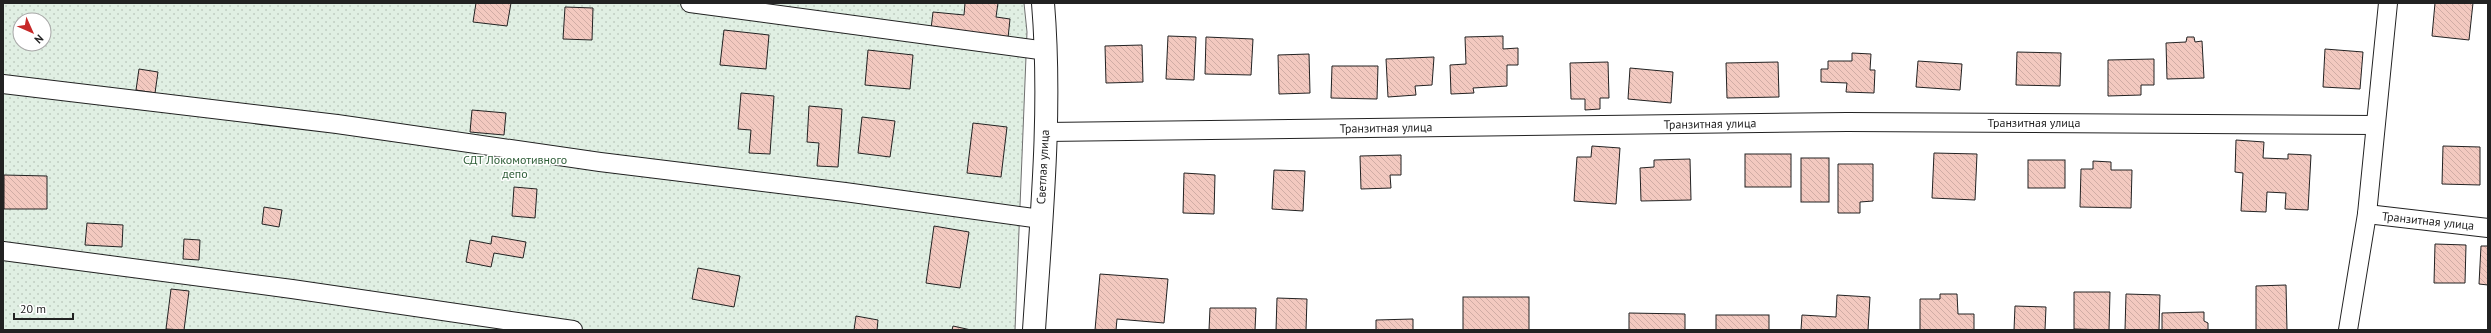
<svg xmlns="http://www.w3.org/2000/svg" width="2491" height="333" font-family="'PT Sans',sans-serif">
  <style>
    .green { fill: url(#green-dots); stroke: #6f6f6f; fill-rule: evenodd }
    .building { fill: url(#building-back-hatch); stroke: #222 }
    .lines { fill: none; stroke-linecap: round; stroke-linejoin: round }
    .street-casing { stroke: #222; stroke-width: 20 }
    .secondary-casing { stroke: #222; stroke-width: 24 }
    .street { stroke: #fff; stroke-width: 18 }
    .secondary { stroke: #fff; stroke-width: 22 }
    .labels { text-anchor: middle; stroke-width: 3; stroke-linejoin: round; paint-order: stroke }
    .street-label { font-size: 12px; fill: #222; stroke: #fff }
    .park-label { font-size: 12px; fill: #2f5e38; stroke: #fff }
  </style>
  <defs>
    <pattern id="green-dots" width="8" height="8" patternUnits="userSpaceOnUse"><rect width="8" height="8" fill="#e0efe3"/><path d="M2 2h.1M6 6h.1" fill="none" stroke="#c0cdc2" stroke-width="1.8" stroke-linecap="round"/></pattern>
    <pattern id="building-back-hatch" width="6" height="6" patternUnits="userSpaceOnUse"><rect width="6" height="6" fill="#f3c9c0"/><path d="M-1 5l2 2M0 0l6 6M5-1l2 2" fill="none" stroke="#d0aca5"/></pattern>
  </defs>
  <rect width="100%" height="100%" fill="#fff"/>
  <path class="green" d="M3,3H1024L1027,32L1015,330H3ZM20,20H44V44H20Z"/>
  <g class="building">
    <polygon points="476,3 511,3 507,26 473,22"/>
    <polygon points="965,3 998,3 996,17 1010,19 1008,38 931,29 933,12 964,15"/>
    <polygon points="2435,3 2473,3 2469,40 2432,36"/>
    <polygon points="565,7 593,8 592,40 563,39"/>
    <polygon points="724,30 769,35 766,69 720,65"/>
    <polygon points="1168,36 1196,37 1194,80 1166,79"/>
    <polygon points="1503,36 1503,49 1518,48 1518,65 1507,65 1507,86 1473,88 1474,93 1451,94 1450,65 1466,64 1465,37"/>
    <polygon points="1206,37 1253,39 1251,75 1205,74"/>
    <polygon points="2187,37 2194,37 2195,42 2202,41 2204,78 2167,79 2166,43 2186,42"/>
    <polygon points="1142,45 1143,82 1106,83 1105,46"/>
    <polygon points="2325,49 2363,52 2360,89 2323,87"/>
    <polygon points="868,50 913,55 910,89 865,85"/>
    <polygon points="2017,52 2061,53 2060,86 2016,85"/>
    <polygon points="1852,53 1871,54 1870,70 1875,70 1874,93 1846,92 1847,83 1821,82 1821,69 1828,69 1828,61 1852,61"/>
    <polygon points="1309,54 1310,93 1279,94 1278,55"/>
    <polygon points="1434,57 1432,85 1415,86 1416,95 1388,97 1386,59"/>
    <polygon points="2154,59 2154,85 2141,85 2141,95 2108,96 2108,60"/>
    <polygon points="1918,61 1962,64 1960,90 1916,87"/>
    <polygon points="1608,62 1609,98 1600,98 1600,109 1585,110 1585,99 1571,99 1570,63"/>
    <polygon points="1778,62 1779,97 1727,98 1726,63"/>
    <polygon points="1332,66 1378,66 1377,99 1331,98"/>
    <polygon points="1630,68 1673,72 1671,103 1628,99"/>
    <polygon points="139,69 158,72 155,93 136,90"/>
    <polygon points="741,93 774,96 770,154 749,153 751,130 738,129"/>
    <polygon points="809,106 842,109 838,167 817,166 819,143 807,142"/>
    <polygon points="472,110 506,113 504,135 470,132"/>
    <polygon points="862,117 895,121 890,157 858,153"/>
    <polygon points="973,123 1007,127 1001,177 967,173"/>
    <polygon points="2236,140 2264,142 2263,158 2288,159 2288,154 2311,155 2308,210 2285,209 2286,193 2267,192 2266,212 2241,211 2243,173 2235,172"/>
    <polygon points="1592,146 1620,148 1616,204 1574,201 1577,157 1591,157"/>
    <polygon points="2443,146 2480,147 2480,185 2442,184"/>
    <polygon points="1934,153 1977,154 1975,200 1932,198"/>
    <rect x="1745" y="154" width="46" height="33"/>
    <polygon points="1401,155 1401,175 1390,175 1391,188 1361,189 1360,156"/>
    <rect x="1801" y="158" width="28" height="44"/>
    <polygon points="1690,159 1691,200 1641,201 1640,168 1654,167 1654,160"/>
    <rect x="2028" y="160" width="37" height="28"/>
    <polygon points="2093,161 2111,162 2111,170 2132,170 2131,208 2080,207 2081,169 2093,169"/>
    <polygon points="1838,164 1873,164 1873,201 1860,202 1860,213 1838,213"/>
    <polygon points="1274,170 1305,171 1303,211 1272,209"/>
    <polygon points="1184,173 1215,175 1214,214 1183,213"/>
    <polygon points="4,175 47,176 47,209 4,209"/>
    <polygon points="514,187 537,189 535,218 512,216"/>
    <polygon points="264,207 282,210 279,227 262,224"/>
    <polygon points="87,223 123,225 122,247 85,245"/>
    <polygon points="934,226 969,232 960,288 926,283"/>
    <polygon points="492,236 526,242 523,258 494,253 491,267 466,262 470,240 491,244"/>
    <polygon points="184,239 200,240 199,260 183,259"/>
    <polygon points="2435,244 2466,245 2465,283 2434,283"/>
    <polygon points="2481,246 2488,246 2488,285 2479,284"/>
    <polygon points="698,268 740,276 734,307 692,299"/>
    <polygon points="1100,274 1168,279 1164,323 1117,319 1116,330 1095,330"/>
    <polygon points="2286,285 2287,330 2256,330 2256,286"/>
    <polygon points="171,289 189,291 184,330 166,329"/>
    <polygon points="2074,292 2110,292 2109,330 2074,329"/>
    <polygon points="1940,294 1957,294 1958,314 1974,314 1974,330 1920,330 1920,299 1940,299"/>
    <polygon points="2126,294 2160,295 2159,330 2125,330"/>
    <polygon points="1837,295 1870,297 1868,330 1801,330 1802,315 1836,317"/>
    <rect x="1463" y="297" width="66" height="33"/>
    <polygon points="1277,298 1307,299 1306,330 1276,330"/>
    <polygon points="2015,306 2046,307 2045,330 2014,330"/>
    <polygon points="1210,308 1256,308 1255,330 1209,330"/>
    <polygon points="2204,312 2204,321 2208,323 2208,330 2162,330 2162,313"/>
    <polygon points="1629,313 1685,314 1685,330 1629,330"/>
    <rect x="1716" y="315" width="53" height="15"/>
    <polygon points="856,316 878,320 877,330 854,330"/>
    <polygon points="1413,319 1413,330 1376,330 1376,320"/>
    <polygon points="953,326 971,330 952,330"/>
  </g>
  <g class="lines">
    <defs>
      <g id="street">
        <polyline points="690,3 1047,51"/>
        <polyline points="3,84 337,124 600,162 845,192 1041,219"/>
        <polyline points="1045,132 1847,122 2375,125"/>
        <polyline points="2367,214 2488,228"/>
        <polyline points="3,251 292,289 573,330"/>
        <polyline points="2348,330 2367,214 2388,3"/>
      </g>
      <path id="secondary" d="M1034,330C1041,222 1052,112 1043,3"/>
    </defs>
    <use href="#street" class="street-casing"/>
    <use href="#secondary" class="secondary-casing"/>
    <use href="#street" class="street"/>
    <use href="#secondary" class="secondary"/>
  </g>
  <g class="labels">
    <g class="street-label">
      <text x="2034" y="127">Транзитная улица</text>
      <text transform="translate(1710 124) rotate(-1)" y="4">Транзитная улица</text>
      <text transform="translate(1386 128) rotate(-1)" y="4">Транзитная улица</text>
      <text transform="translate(1043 167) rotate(-87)" y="4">Светлая улица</text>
      <text transform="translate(2428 221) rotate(6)" y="4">Транзитная улица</text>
    </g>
    <g class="park-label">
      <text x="515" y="164">СДТ Локомотивного<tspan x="515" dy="14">депо</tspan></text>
    </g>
  </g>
  <rect width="2491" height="333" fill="none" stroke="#222222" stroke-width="8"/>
  <g transform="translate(32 32) rotate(135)"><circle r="19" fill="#ffffff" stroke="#a7a7a7"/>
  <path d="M0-3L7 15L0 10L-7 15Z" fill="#c62828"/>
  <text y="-6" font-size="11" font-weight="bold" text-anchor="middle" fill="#222222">N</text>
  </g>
  <path d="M14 313v6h59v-6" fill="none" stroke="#222222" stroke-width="2"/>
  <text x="20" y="313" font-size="12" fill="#222222" stroke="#ffffff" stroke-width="3" paint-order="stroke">20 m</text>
</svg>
